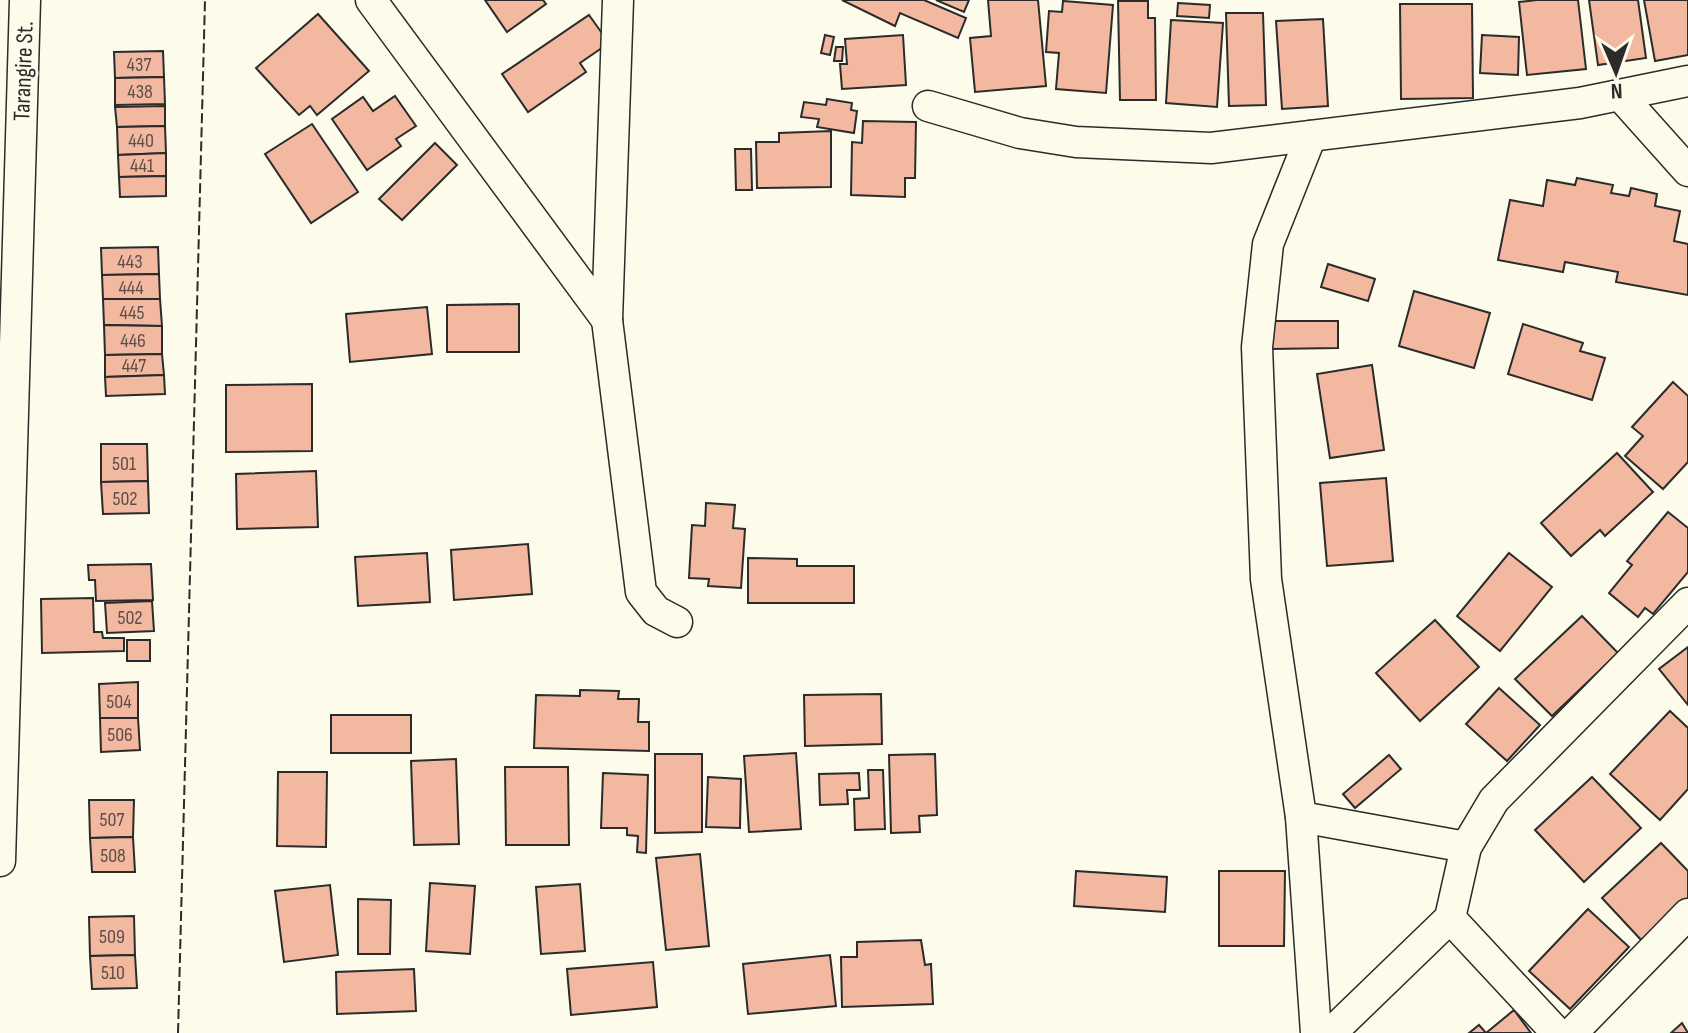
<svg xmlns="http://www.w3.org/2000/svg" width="1688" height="1033" font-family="'Sofia Sans Condensed',sans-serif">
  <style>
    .building { fill: #f2b8a0; stroke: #2b2b2b; stroke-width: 2 }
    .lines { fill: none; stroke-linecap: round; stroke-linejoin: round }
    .street-casing { stroke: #2b2b2b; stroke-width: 33 }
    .street { stroke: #fdfbea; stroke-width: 30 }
    .fence { stroke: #2b2b2b; stroke-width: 2; stroke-dasharray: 10 4; stroke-linecap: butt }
    .labels { text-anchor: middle; stroke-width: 6; stroke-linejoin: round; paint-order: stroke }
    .number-label { font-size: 20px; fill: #5d4e48 }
    .street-label { font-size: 24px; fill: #2b2b2b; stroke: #fdfbea }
  </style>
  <rect width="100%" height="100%" fill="#fdfbea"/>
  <g class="building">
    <polygon points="485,0 543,0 546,4 507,32"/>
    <polygon points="842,0 924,0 966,18 958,38 900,13 895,26"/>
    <polygon points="936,0 969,0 964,12"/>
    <polygon points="988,0 1038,0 1046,86 975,92 970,38 991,36"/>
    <polygon points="1537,0 1578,0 1586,69 1527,75 1519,2"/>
    <polygon points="1589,0 1638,0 1646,58 1598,65"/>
    <polygon points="1644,0 1688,0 1688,55 1655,61"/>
    <polygon points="1063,1 1113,5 1106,93 1056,89 1059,53 1046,52 1049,11 1062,12"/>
    <polygon points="1118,1 1148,1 1148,18 1155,18 1156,100 1120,100"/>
    <polygon points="1178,3 1210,5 1209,18 1177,16"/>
    <polygon points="1400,4 1472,4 1473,98 1401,99"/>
    <polygon points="1226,13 1263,13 1266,105 1229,106"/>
    <polygon points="318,14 369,71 317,115 310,106 299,115 256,68"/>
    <polygon points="589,15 609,43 580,63 586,72 528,112 502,74"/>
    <polygon points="1323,19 1328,106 1282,109 1276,21"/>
    <polygon points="1171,20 1223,23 1217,107 1166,103"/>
    <polygon points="825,35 834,37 830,55 821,53"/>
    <polygon points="903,35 906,85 842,89 840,64 847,64 845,39"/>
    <polygon points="1482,35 1519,37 1518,75 1480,73"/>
    <polygon points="836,47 843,47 842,61 834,61"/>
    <polygon points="163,51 164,77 115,78 114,52"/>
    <polygon points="164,77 165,104 115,105 115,78"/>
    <polygon points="395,96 416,126 396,139 401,146 367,170 332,119 363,97 373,111"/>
    <polygon points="827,99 852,103 851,110 857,111 854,133 817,127 819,119 801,117 804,102 826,105"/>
    <polygon points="165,106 165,126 117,127 115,107"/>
    <polygon points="863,121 916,122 915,178 905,178 905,197 851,195 852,142 862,143"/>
    <polygon points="312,124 358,192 311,223 265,154"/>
    <polygon points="165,126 166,153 118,155 117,127"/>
    <polygon points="831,131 831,187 757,188 756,142 779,142 779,133"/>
    <polygon points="435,143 457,165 402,220 379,199"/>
    <polygon points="735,149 751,149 752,190 736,190"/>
    <polygon points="166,153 166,176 119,177 118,155"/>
    <polygon points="166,176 166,196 120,197 119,177"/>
    <polygon points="1577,178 1613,185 1611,193 1629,196 1631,188 1657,194 1655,206 1680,211 1674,241 1688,244 1688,295 1616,282 1618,272 1565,262 1563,272 1498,260 1510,200 1543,206 1547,180 1575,185"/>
    <polygon points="158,247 159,274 102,275 101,248"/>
    <polygon points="1328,264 1375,279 1368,301 1321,287"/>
    <polygon points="159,274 160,299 103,299 102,275"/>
    <polygon points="1414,291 1490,313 1474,368 1399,346"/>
    <polygon points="103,299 160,299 162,326 104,325"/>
    <polygon points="519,304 519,352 447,352 447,305"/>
    <polygon points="427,307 432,354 350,362 346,314"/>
    <polygon points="1268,321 1338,321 1338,348 1269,349"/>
    <polygon points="1523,324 1583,343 1580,351 1605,358 1592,400 1508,374"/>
    <polygon points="104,325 162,326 162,354 105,355"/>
    <polygon points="162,354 164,375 105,377 105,355"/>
    <polygon points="1372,365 1384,450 1330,458 1317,374"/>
    <polygon points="164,375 165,394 106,396 105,377"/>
    <polygon points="1673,382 1688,396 1688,462 1663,489 1625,456 1643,436 1632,427"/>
    <polygon points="312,384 312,451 226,452 226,385"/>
    <polygon points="101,444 147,444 148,481 101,482"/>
    <polygon points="1617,453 1653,492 1605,536 1600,530 1571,556 1541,523"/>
    <polygon points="316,471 318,527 237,529 236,474"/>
    <polygon points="1386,478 1393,561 1327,566 1320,483"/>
    <polygon points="148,481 149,513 103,514 101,482"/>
    <polygon points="706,503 735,505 733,528 745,529 741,588 708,586 709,579 689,578 692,525 705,526"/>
    <polygon points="1668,512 1688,528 1688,572 1653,614 1645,608 1638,617 1609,593 1632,565 1627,561"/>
    <polygon points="528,544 532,594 454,600 451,550"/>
    <polygon points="427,553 430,602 358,606 355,557"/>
    <polygon points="1509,553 1552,587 1500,651 1457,616"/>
    <polygon points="748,558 797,559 797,566 854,566 854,603 748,603"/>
    <polygon points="151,564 153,600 96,601 95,580 89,580 88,565"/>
    <polygon points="93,598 94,632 102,632 103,638 124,638 124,651 42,653 41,599"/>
    <polygon points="152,601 154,631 107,633 105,603"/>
    <polygon points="1582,616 1618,653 1552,716 1515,679"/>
    <polygon points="1435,620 1479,667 1420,721 1376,673"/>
    <rect x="127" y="640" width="23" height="21"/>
    <polygon points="1688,647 1688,705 1659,669"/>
    <polygon points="138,682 138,718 100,718 99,684"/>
    <polygon points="1499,688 1540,725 1507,761 1466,724"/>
    <polygon points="580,690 619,691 618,699 639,699 638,722 649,722 649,751 534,748 536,695 580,696"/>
    <polygon points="881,694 882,744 805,746 804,695"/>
    <polygon points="1670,711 1688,728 1688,789 1660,820 1610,774"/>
    <rect x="331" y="715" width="80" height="38"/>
    <polygon points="100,718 138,718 140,750 101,752"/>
    <polygon points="796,753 801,829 749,832 744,756"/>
    <polygon points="655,754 702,754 702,832 655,833"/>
    <polygon points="935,754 937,815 919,816 920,832 891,833 889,755"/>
    <polygon points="1389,755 1401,769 1355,808 1343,794"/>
    <polygon points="456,759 459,844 414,845 411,761"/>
    <polygon points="505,767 568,767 569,845 506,845"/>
    <polygon points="868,770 883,770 885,829 855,830 854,799 869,798"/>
    <polygon points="278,772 327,772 326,847 277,846"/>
    <polygon points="603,773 648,775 646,853 637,852 638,836 627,835 627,828 601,828"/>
    <polygon points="859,773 860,790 847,790 848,804 820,805 819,774"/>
    <polygon points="708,777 741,779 740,828 706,827"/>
    <polygon points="1592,777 1641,828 1584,882 1535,830"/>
    <polygon points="89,800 134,800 133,837 90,838"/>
    <polygon points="133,837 135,872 92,872 90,838"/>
    <polygon points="1661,843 1688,871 1688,901 1643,942 1602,898"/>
    <polygon points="700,854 709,946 666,950 656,858"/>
    <polygon points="1076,871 1167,877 1165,912 1074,906"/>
    <polygon points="1219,871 1285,871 1284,946 1219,946"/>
    <polygon points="430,883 475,886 470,954 426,951"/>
    <polygon points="580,884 585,951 541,954 536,887"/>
    <polygon points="330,885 338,955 284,962 275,891"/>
    <polygon points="358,899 391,900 390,954 358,954"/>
    <polygon points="1588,909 1629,947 1570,1009 1529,971"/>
    <polygon points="134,916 135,955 90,956 89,917"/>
    <polygon points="921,940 925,965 931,964 933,1004 842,1007 841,957 857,957 857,942"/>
    <polygon points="135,955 137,988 92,989 90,956"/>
    <polygon points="830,955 836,1006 748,1014 743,964"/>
    <polygon points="653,962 657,1007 571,1015 567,969"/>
    <polygon points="414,969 416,1011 337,1014 336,972"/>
    <polygon points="1514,1010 1531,1033 1469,1033 1479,1025 1486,1033"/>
    <polygon points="1682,1023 1688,1033 1671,1033"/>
  </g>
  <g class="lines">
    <defs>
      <g id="street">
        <polyline points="371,0 607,320"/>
        <polyline points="618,0 607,320 641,592 656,611 677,622"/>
        <polyline points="1620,95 1688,171"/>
        <polyline points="928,106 1020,133 1076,142 1211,148 1580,103 1688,81"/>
        <polyline points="1311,136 1268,244 1257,347 1266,579 1301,817 1316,1033"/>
        <polyline points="1301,817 1466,847"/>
        <polyline points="0,861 25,0"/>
        <polyline points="1450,918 1557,1033"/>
        <polyline points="1331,1033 1450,918 1466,847 1494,800 1688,603"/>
        <polyline points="1572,1033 1688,914"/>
      </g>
    </defs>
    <use href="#street" class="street-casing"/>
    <use href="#street" class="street"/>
    <polyline class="fence" points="178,1033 205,0"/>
  </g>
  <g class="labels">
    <g class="number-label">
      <text x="139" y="71">437</text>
      <text x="140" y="98">438</text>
      <text x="141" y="147">440</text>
      <text x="142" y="172">441</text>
      <text x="130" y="268">443</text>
      <text x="131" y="294">444</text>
      <text x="132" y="319">445</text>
      <text x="133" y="347">446</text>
      <text x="134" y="372">447</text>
      <text x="124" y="470">501</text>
      <text x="125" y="505">502</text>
      <text x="130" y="624">502</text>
      <text x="119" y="708">504</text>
      <text x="120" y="741">506</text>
      <text x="112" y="826">507</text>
      <text x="113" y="862">508</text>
      <text x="112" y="943">509</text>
      <text x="113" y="979">510</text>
    </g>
    <g class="street-label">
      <text transform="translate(23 71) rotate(-88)" y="8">Tarangire St.</text>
    </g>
  </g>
  <g transform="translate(1616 72) rotate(178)" stroke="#fdfbea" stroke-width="6" paint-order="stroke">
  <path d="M0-6L14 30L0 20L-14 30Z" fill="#2b2b2b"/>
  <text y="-12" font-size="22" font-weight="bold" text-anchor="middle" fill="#2b2b2b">N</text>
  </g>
</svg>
